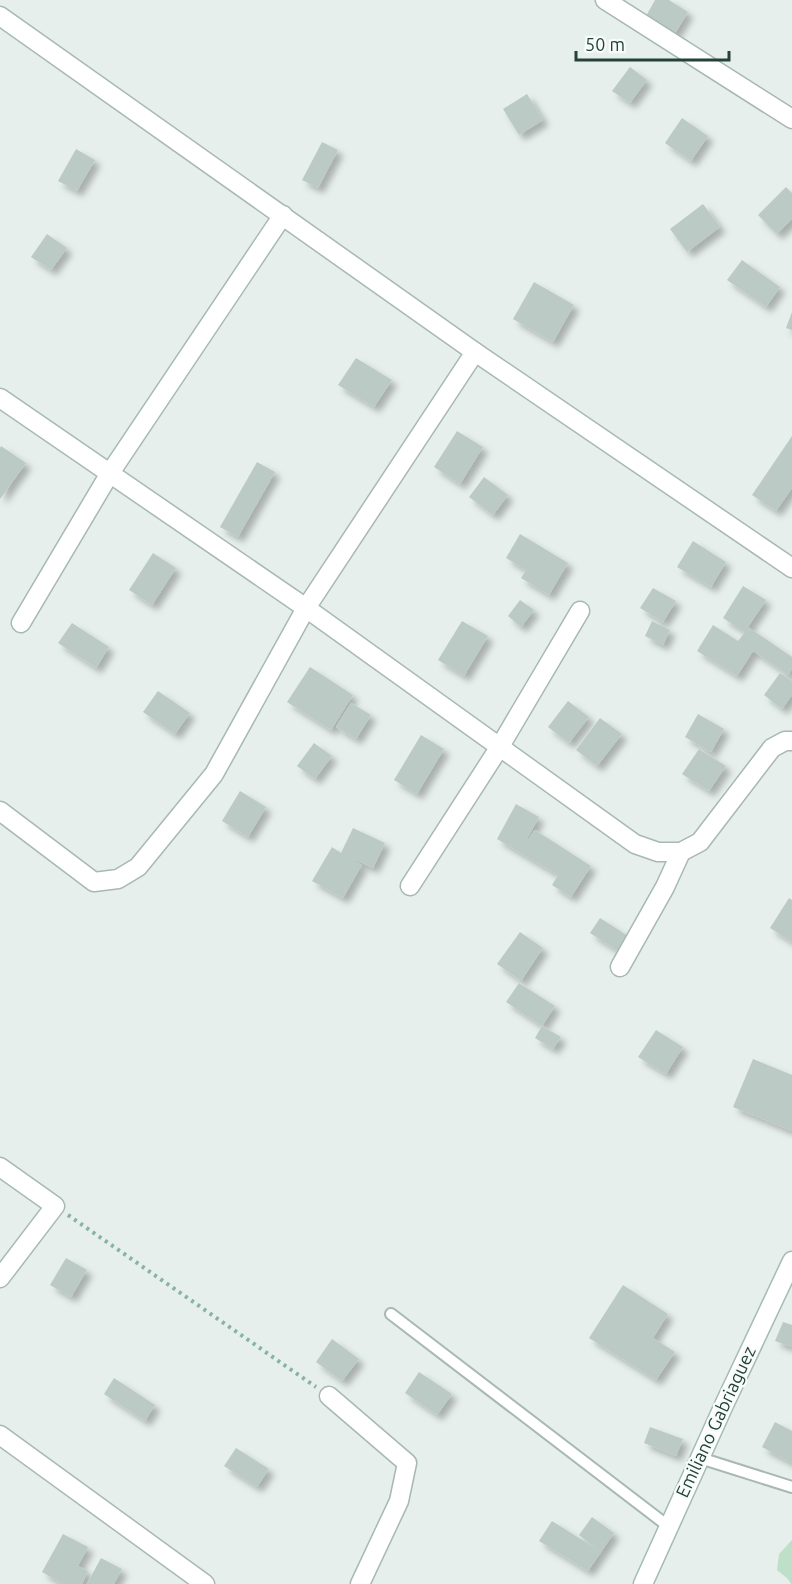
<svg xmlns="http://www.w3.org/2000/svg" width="792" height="1584" font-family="Ubuntu,sans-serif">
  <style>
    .green { fill: #bfe0c8 }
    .building { fill: #bbcac4; filter: url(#shadow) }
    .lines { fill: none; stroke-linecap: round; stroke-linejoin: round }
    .service-casing { stroke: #a8b8b2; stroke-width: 14 }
    .minor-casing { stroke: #a8b8b2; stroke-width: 21 }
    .secondary-casing { stroke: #a4bbb3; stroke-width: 21 }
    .path { stroke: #86b3a5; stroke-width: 4; stroke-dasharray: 3 4.5; stroke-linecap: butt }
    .service { stroke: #fff; stroke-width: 10 }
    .minor { stroke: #fff; stroke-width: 18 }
    .secondary { stroke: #fff; stroke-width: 18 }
    .labels { text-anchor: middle; stroke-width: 4.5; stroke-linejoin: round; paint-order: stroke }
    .street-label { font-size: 18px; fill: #24423a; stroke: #f7fbf9 }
  </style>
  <defs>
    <filter id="shadow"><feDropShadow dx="5.5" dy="5.5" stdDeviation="3" flood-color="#0004"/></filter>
  </defs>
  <rect width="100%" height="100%" fill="#e6efeb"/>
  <polygon class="green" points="792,1540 792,1584 791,1584 788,1579 777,1570 779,1554"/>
  <g class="building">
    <polygon points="655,0 669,0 688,12 674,35 645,18"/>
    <polygon points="630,67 647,80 630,103 612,91"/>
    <polygon points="527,94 543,120 519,135 503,109"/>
    <polygon points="682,118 708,136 691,161 665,143"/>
    <polygon points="322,142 338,150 318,188 302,180"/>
    <polygon points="76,149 95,160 77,191 58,181"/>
    <polygon points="786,187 792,193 792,219 777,234 758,215"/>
    <polygon points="703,204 720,227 687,252 670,229"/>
    <polygon points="47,234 67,248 51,270 31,257"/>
    <polygon points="742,260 780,287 766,307 727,280"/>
    <polygon points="534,282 574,305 553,342 513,319"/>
    <polygon points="792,312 792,330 786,328"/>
    <polygon points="356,358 392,380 374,407 338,385"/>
    <polygon points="457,431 483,447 460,484 434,467"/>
    <polygon points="792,436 792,488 776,511 752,495"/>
    <polygon points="1,446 26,463 0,499 0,448"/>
    <polygon points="257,462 275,472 238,537 220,527"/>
    <polygon points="484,477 508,495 493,515 469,497"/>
    <polygon points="520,534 568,563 549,595 521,578 526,570 506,558"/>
    <polygon points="693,541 726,562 711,587 677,567"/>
    <polygon points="153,553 176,568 152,605 129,590"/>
    <polygon points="743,586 766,600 748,627 792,657 792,669 788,675 753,651 737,676 697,651 713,625 738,641 745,632 723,618"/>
    <polygon points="653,588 676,601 663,622 640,608"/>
    <polygon points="520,600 534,610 521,627 508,616"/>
    <polygon points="462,621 488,636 464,676 438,660"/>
    <polygon points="652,621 670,630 663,645 645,636"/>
    <polygon points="72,623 109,647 96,668 58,643"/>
    <polygon points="310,667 353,695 331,730 287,702"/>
    <polygon points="780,673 792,681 792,695 782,709 764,695"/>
    <polygon points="158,691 190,713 175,734 143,712"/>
    <polygon points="568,701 589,717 569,743 548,727"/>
    <polygon points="351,703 371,715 356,739 336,727"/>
    <polygon points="698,714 724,729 711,752 685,737"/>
    <polygon points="600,718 622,734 597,766 576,750"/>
    <polygon points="421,735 444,749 417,794 394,780"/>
    <polygon points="314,743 332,756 315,779 297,766"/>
    <polygon points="699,749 726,766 709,791 682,774"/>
    <polygon points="240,791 266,807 248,837 222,821"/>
    <polygon points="516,804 539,817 522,848 535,830 591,866 571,897 552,885 558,875 497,839"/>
    <polygon points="353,828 385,843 373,868 347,856 362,865 343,898 312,881 332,847 341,853"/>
    <polygon points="789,898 792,900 792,942 770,928"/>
    <polygon points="600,918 628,936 618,951 590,933"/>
    <polygon points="520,932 543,948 521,981 497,964"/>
    <polygon points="519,983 555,1006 542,1026 506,1002"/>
    <polygon points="542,1026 561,1037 553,1049 535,1038"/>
    <polygon points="656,1030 683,1047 666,1074 638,1057"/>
    <polygon points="753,1059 792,1075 792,1131 733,1107"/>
    <polygon points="66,1258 87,1270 71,1297 50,1285"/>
    <polygon points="623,1285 668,1314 653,1338 675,1352 656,1380 589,1338"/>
    <polygon points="783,1322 792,1325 792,1347 775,1341"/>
    <polygon points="332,1339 359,1359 342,1381 316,1362"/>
    <polygon points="419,1372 452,1394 437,1415 405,1393"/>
    <polygon points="114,1378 155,1405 145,1421 104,1394"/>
    <polygon points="775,1422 792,1431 792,1463 762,1447"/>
    <polygon points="650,1427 683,1439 676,1456 644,1443"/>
    <polygon points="236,1448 269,1469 257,1487 224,1466"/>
    <polygon points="592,1517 614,1533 588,1571 539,1541 552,1521 598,1550 579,1535"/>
    <polygon points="63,1534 88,1547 78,1566 88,1571 82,1584 63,1584 42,1572"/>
    <polygon points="101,1558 122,1569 114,1584 87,1584"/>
  </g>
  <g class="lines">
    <defs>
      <g id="service">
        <polyline points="391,1314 668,1526"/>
        <polyline points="700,1458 792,1487"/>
      </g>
      <g id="minor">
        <polyline points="605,0 792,119"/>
        <polyline points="0,16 475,352 792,568"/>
        <polyline points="0,398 306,608 635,844 658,852 681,852 700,842 772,748 785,741 792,741"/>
        <polyline points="21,623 110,473 283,215"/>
        <polyline points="0,811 94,882 118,879 138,867 214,774 306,608 475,352"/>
        <polyline points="410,886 499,748 580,611"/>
        <polyline points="620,967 665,887 681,852"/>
        <polyline points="0,1167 55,1206 0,1278"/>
        <polyline points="329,1396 407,1463 399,1501 360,1584"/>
        <polyline points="0,1435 205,1584"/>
      </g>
      <polyline id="secondary" points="643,1584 724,1405 792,1261"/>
    </defs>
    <use href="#service" class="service-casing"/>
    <use href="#minor" class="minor-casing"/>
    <use href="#secondary" class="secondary-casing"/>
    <polyline class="path" points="68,1215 316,1387"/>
    <use href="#service" class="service"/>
    <use href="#minor" class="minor"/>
    <use href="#secondary" class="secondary"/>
  </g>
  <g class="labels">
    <g class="street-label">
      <text transform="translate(716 1422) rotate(-65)" y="6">Emiliano Gabriaguez</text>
    </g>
  </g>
  <path d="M576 51v9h153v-9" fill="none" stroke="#24423a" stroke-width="3"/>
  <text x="585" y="51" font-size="18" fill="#24423a" stroke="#f7fbf9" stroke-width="4.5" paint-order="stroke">50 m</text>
</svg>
